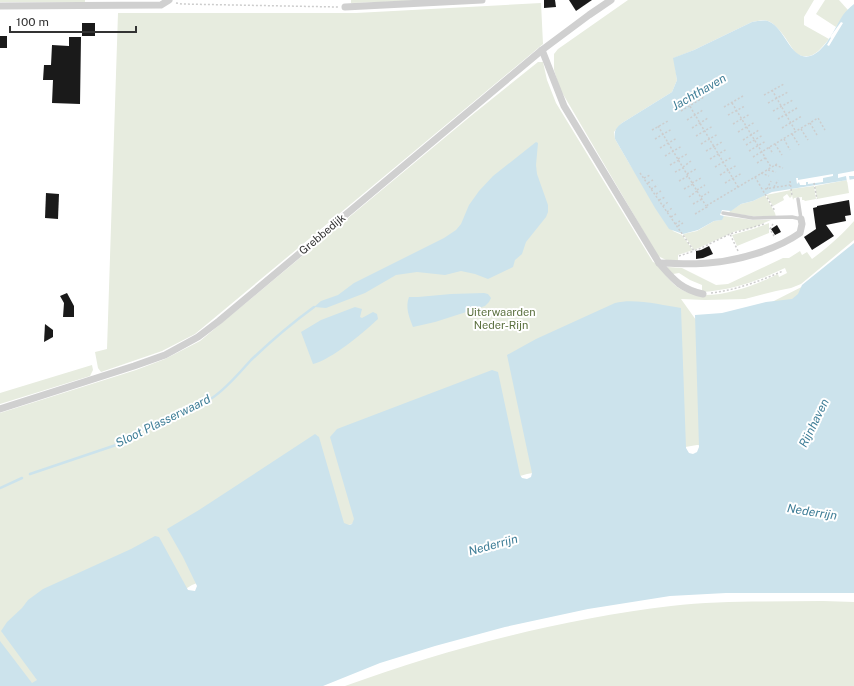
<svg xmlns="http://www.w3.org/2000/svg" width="854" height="686" font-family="'Public Sans',sans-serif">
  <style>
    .green { fill: #e7ecdf }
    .water { fill: #cce3ec }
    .pier { fill: #fff }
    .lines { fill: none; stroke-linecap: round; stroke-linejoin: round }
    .stream { stroke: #cce3ec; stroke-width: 2.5 }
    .building { fill: #1a1a1a }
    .path { stroke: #cdcdcd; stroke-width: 1.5; stroke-dasharray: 2 2; stroke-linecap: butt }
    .lane { stroke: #d0d0d0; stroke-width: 3.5 }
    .street { stroke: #d0d0d0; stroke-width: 7 }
    .labels { text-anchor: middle; stroke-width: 4; stroke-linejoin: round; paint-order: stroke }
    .street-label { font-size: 11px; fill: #333; stroke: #fff }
    .park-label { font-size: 11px; fill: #5b703f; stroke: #fff }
    .water-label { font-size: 12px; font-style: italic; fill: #3f7e97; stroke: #fff }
  </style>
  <rect width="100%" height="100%" fill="#fff"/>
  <g class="green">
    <rect x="0" y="0" width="85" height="2"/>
    <polygon points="351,0 436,0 351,3"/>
    <path d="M628,0H814L804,17V25L829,39C819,51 812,61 796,54C790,45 778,24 768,21C763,19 757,21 752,22L694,50L674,58L677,80L672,92L622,123L614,132L615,139L629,163L673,231L682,235L693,250L678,255V261L666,260L658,256L560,89L554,70V54L558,49Z"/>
    <polygon points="825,0 839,0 848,10 836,27 816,14"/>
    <polygon points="541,3 543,44 195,334 162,351 101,372 98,368 95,352 107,349 118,13 356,13"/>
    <path d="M538,62H543L547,80L556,103L653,262L656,263C664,273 671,284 682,290C707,304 754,286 778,274L779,277L787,273L785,268C758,281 733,290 703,292L702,291V285L690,280L679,273L673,274L667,268L668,267L682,268L716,285L728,284L783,258H789L800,251L802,255L807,252L812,259C828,247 841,236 854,221V240L801,284L791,288L776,291L745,299L705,300L681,299L696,320L766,305L837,269L854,453L697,445L527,474L354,523L192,585L39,679L30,686H0V413L136,370L165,359L200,341L472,115Z"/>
    <polygon points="847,180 849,193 817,199 815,186"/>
    <polygon points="814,186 816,199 805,201 804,200 802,200 802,197 794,198 793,200 791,189"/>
    <polygon points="791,190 792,196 790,198 787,194 783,197 784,200 773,206 766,195"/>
    <polygon points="765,195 775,213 776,217 752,216 729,213 730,211 741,204 753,201"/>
    <polygon points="724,216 754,220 771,220 752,228 736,231 694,250 683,234 697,231 714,221 721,220"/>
    <polygon points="769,223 769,233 737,246 732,235 753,229"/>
    <polygon points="92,365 93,370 90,376 0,404 0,393"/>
    <path d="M823,601L854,602V686H345C449,648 562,619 671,606C721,600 772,602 823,601Z"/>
  </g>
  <g class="water">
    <path d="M854,4V179L772,192L753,201L741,204L731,211L722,210L720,215L724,216L722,220L714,221L698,230L683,234L669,229L655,208L615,139C614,130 616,128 622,123L672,92L677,80L673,58L694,50L752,22C758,21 765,19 770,22C787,30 794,73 820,50C830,41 836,26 843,15C846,11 850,7 854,4Z"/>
    <polygon points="536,142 538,143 536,165 537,174 548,205 548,212 546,217 526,242 522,254 515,260 513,267 488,279 475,274 461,271 445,275 417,272 396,275 365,293 326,308 314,307 321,301 338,295 354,283 444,238 456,230 461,224 469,205 479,191 493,176"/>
    <path d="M854,243V593H726L670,596L588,609L505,627L435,646L380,663L323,686H0V641L32,683L37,680L1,631L7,622L22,608L28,600L43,589L131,549L155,536L159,537L188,590L195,591L197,586L183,557L167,529L199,510L315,434L319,437L344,523L349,525L352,524L354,519L330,437L337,429L492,370L498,372L520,475L522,478L527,479L531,477L532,473L507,355L536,339L615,303C634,298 662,305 681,308L686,448L689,453L693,454L697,452L699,447L695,315L722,313L766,302L792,299L798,294L802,285Z"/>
    <path d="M484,293L488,294L491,298L489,302L485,306L435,322L413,327C409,317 405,307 409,297H418L451,294Z"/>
    <path d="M355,307L362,309L360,317L362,318L373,312L377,314L378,319C364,332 331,360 313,364L301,332L321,320Z"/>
  </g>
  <g class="pier">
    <polygon points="841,22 843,23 829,46 827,45 831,38 830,37"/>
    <polygon points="854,171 854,176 849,176 850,182 847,182 846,176 838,178 838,174"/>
    <polygon points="833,174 833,176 823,178 823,182 808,184 808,182 806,182 806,185 800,185 799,182 797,184 796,178 798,178 798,180"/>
  </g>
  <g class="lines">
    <g class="stream">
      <path d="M30,474L116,445C140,424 184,417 212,398C227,388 239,373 251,360C271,341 292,323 314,307"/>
      <polyline points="0,488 22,478"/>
    </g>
  </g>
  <g class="building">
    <polygon points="544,0 555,0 556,7 544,8"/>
    <polygon points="569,0 592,0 576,11"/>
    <rect x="82" y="23" width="13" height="13"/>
    <rect x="0" y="36" width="7" height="12"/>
    <polygon points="69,37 81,37 80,104 52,103 53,80 43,80 44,65 51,65 52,45 69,46"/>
    <polygon points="46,193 59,194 58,219 45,218"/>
    <polygon points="849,200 851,215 845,216 846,221 826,225 834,236 812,250 804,237 816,229 813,208 817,207 817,206"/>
    <polygon points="777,225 781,232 775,235 771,229"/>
    <polygon points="709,246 713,254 703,258 696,259 696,251 701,250"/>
    <polygon points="67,293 74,306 74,317 63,317 64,303 60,296"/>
    <polygon points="45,324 53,330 53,337 44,342"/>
  </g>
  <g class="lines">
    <g class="path">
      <polyline points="176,3 182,4 338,7"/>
      <polyline points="772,90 796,132"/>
      <polyline points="764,95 784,84"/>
      <polyline points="688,103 738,187"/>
      <polyline points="732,103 771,167"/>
      <polyline points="768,103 788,92"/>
      <polyline points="724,107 743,96"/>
      <polyline points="681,111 704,97"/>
      <polyline points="773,111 793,100"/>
      <polyline points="728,115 745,106"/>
      <polyline points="778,119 797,108"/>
      <polyline points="687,120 703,110"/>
      <polyline points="810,123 817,135"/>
      <polyline points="733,124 750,114"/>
      <polyline points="658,126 706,206"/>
      <polyline points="692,128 708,118"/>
      <polyline points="782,128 802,116"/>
      <polyline points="801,129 808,140"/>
      <polyline points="652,130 668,121"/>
      <polyline points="738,132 755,122"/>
      <polyline points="792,134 799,145"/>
      <polyline points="696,136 713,126"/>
      <polyline points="655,139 672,129"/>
      <polyline points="784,139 790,150"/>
      <polyline points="743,140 759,130"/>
      <polyline points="701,144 718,134"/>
      <polyline points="775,144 782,155"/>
      <polyline points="746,145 763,135"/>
      <polyline points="769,147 773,154"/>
      <polyline points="660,148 677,138"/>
      <polyline points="706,151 722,142"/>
      <polyline points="749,151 766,141"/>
      <polyline points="665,156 682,146"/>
      <polyline points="753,157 818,118 825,130"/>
      <polyline points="678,159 687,154"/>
      <polyline points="710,159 727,149"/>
      <polyline points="757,163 765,158"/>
      <polyline points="670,165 679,160"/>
      <polyline points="775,165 783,168"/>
      <polyline points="683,167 691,161"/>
      <polyline points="715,167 732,157"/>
      <polyline points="768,170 776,172"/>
      <polyline points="675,172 683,168"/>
      <polyline points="640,173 694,251 701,248 730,234"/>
      <polyline points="761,173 769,176"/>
      <polyline points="687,174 696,169"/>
      <polyline points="720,175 737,165"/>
      <polyline points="755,177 775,211"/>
      <polyline points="644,178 650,175"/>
      <polyline points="679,181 688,176"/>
      <polyline points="790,181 792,196"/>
      <polyline points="648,183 653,180"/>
      <polyline points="692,183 701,178"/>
      <polyline points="725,183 742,173"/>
      <polyline points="814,183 817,199"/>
      <polyline points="774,187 778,180"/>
      <polyline points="651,189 658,185"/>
      <polyline points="684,189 693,184"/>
      <polyline points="765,189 790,185"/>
      <polyline points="767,189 771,181"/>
      <polyline points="697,190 705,185"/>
      <polyline points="656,194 661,191"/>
      <polyline points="689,197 697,191"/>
      <polyline points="701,197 709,192"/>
      <polyline points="659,200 665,197"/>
      <polyline points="693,204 702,199"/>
      <polyline points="663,206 668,202"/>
      <polyline points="667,212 672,208"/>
      <polyline points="695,214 707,207 706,206 777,164"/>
      <polyline points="671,217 676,214"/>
      <polyline points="675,224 680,221"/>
      <polyline points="773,224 770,229 775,238"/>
      <polyline points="678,226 683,223"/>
      <polyline points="738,251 730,234 764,224"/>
      <polyline points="679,256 694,251"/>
      <path d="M711,293C736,290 760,281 783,271"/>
    </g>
    <polyline class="lane" points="723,213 753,218 792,217 801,219 798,199"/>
    <g class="street">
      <polyline points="0,6 161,5 169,0"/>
      <polyline points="345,7 482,0"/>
      <path d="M542,50L564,106L659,263C673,279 680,289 703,294"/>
      <path d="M659,263C675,263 692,265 708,263C737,261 776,250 800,233L802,224L801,219"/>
      <polyline points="0,409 134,366 165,355 198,337 219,321 542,50 589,15 611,0"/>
    </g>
  </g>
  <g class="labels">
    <g class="street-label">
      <text transform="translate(322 234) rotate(-40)" y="4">Grebbedijk</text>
    </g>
    <g class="park-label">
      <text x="501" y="316">Uiterwaarden<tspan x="501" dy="13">Neder-Rijn</tspan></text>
    </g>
    <g class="water-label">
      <text transform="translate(699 92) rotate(-30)" y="4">Jachthaven</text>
      <text transform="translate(163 421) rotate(-26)" y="4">Sloot Plasserwaard</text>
      <text transform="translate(814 423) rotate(-64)" y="4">Rijnhaven</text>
      <text transform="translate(812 512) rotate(9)" y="4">Nederrijn</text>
      <text transform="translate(493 545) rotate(-15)" y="4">Nederrijn</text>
    </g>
  </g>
  <path d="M10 26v6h126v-6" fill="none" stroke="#333333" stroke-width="2"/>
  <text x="16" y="26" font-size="12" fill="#333333" stroke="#ffffff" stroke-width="3" paint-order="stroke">100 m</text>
</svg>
